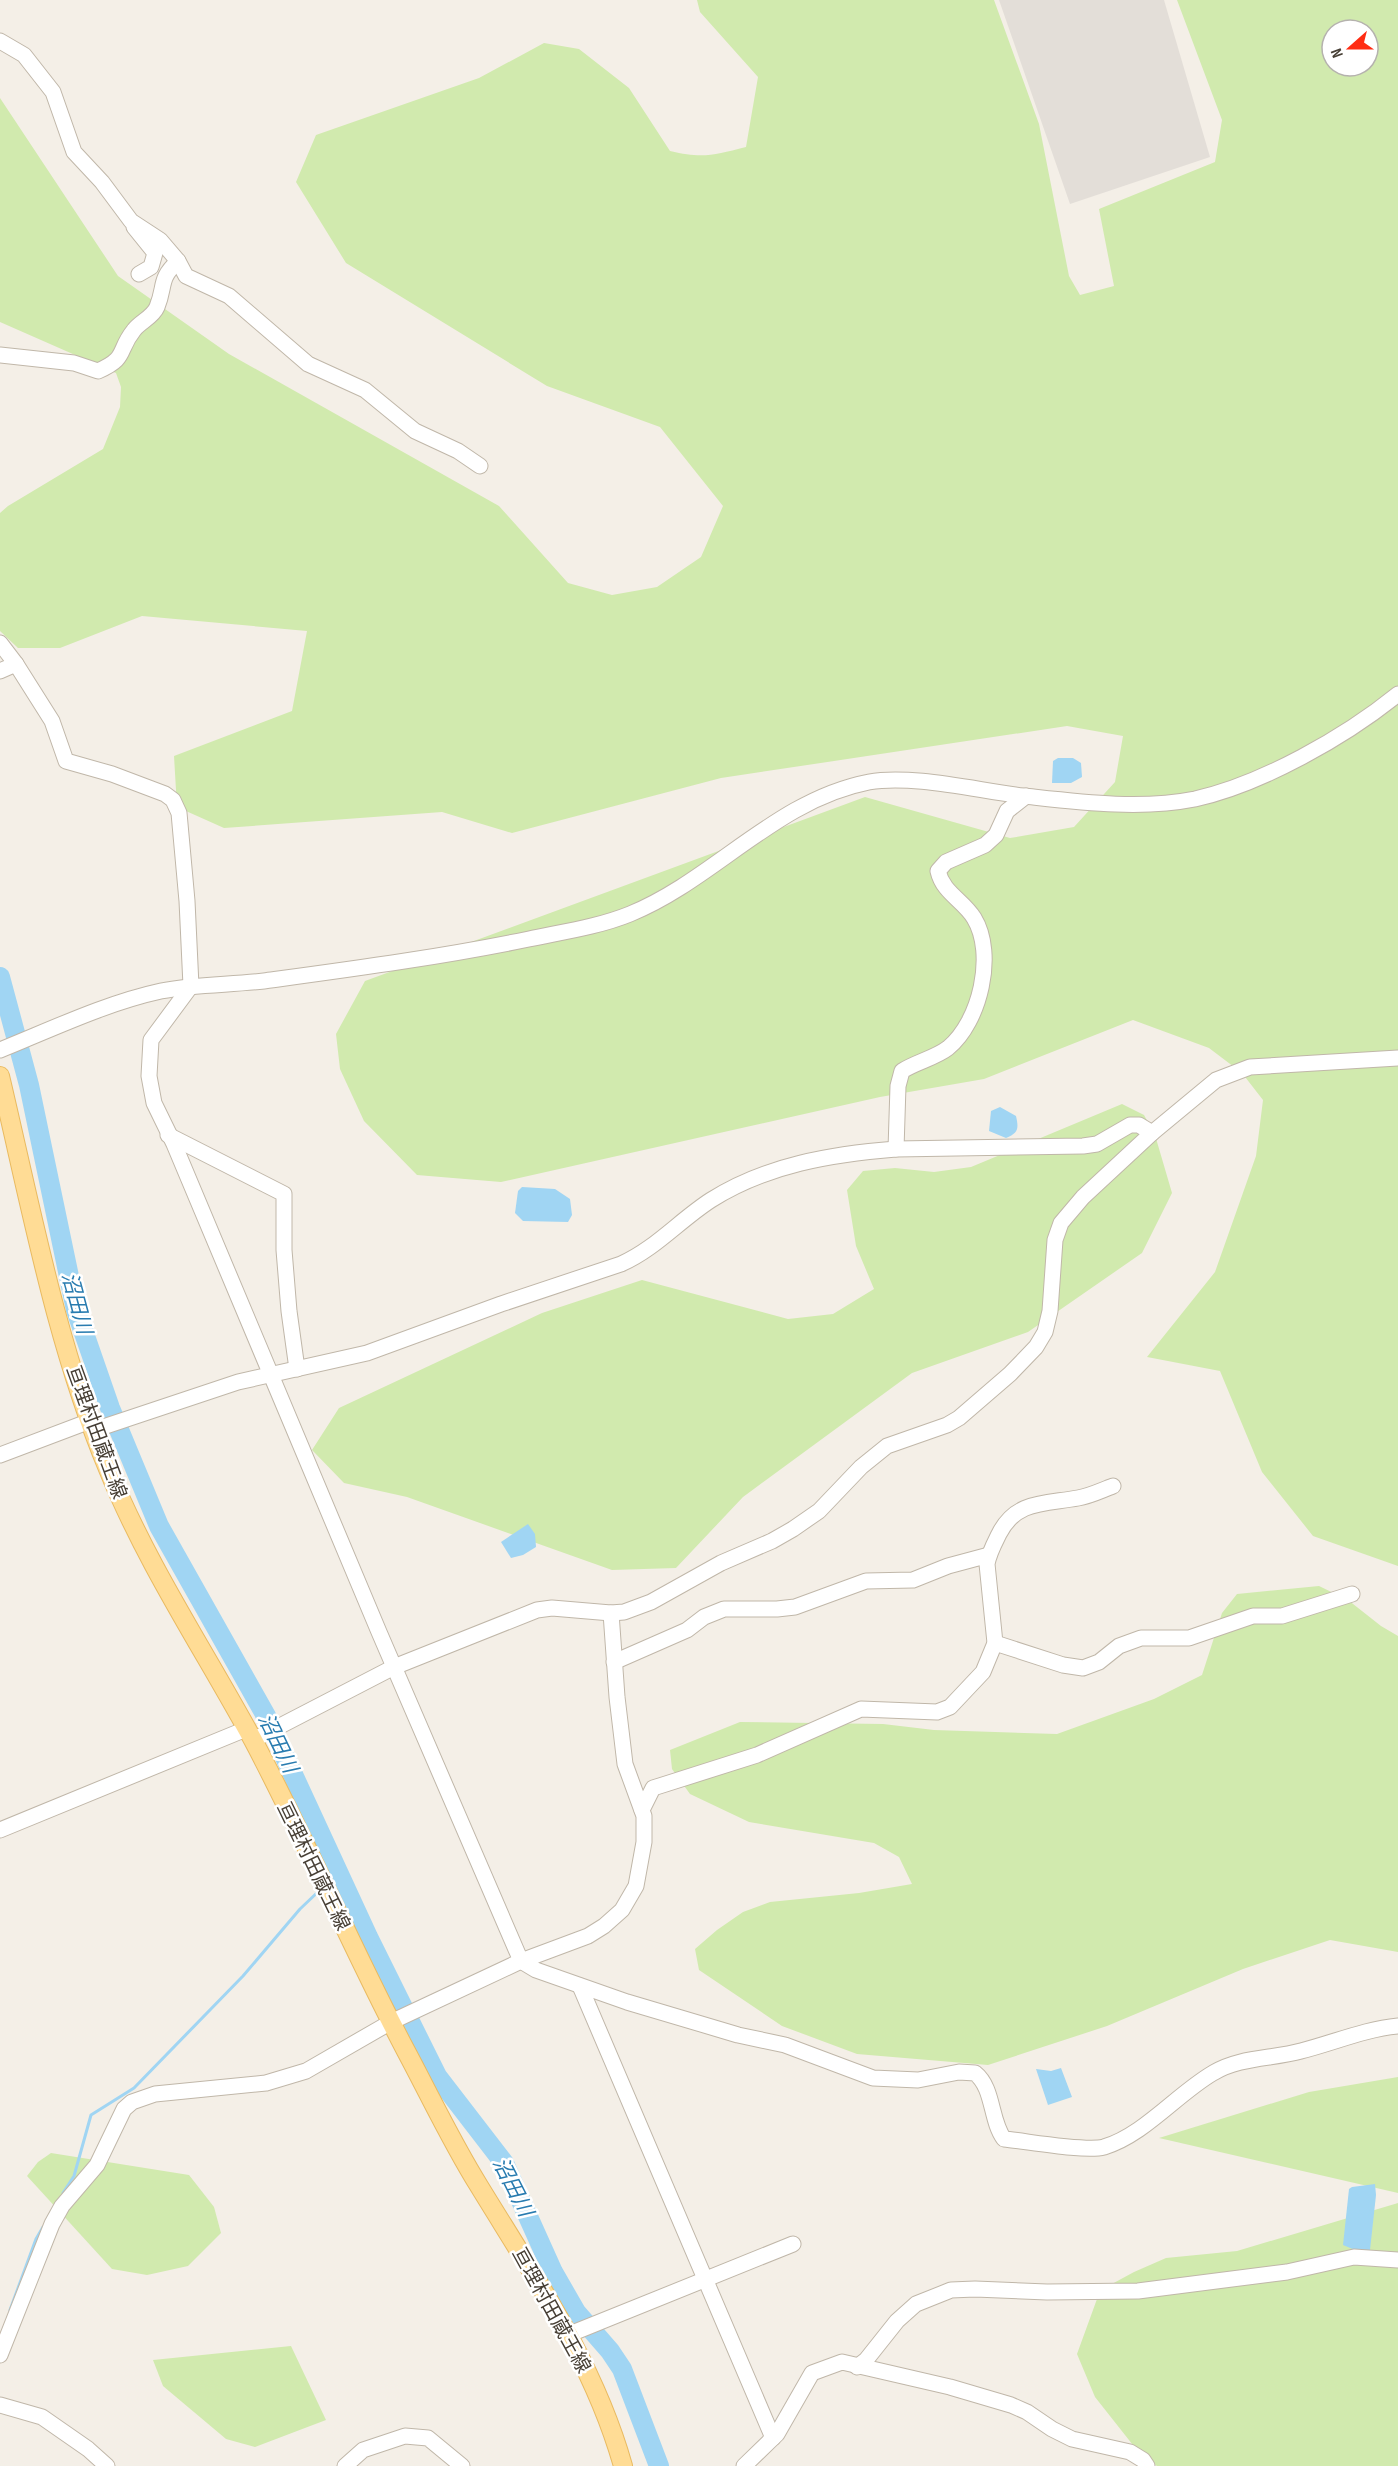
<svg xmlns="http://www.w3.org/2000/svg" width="1398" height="2466" font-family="'Sofia Sans Condensed','Noto Sans JP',sans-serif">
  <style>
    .industrial { fill: #e3ded8 }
    .green { fill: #d1eaae; fill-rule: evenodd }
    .water { fill: #a0d5f3 }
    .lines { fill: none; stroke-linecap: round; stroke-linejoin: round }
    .stream { stroke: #a0d5f3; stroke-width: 3 }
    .river { stroke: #a0d5f3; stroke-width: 20 }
    .minor-casing { stroke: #c0b7a9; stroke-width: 17 }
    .major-casing { stroke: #e9ba60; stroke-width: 20 }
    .minor { stroke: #fff; stroke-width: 15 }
    .major { stroke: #ffdc95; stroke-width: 18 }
    .labels { text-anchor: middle; stroke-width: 5; stroke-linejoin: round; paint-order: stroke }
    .street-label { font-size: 20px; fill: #473f35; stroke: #fff }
    .water-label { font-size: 21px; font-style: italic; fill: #297cb0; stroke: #fff }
  </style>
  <rect width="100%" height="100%" fill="#f4efe7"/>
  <polygon class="industrial" points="999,0 1164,0 1210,157 1070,204"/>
  <g class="green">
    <path d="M697,0H994L1039,124L1069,276L1080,295L1114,286L1099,209L1215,162L1222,120L1177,0H1398V1566L1313,1536L1262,1472L1220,1371L1147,1357L1215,1272L1256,1156L1263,1100L1242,1073L1209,1048L1133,1020L984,1079L880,1097L501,1182L417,1175L364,1121L340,1069L336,1034L365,981L865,797L1010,838L1074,827L1115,782L1123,736L1067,726L721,778L512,833L442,812L224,828L177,807L174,756L292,711L307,631L142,616L60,648H18L0,631V513L8,506L103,449L120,407L121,387L116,373L0,322V98L118,276L229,354L499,506L568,583L612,595L657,587L701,557L723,506L660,427L547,386L346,263L296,182L316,135L479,78L544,43L579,49L629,88L670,151C703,159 714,155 746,147L758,77L700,12ZM1332,30H1368V66H1332Z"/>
    <polygon points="1122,1104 1144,1115 1155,1135 1172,1193 1142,1253 1028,1332 912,1373 743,1497 676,1568 612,1570 407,1497 344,1483 312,1450 339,1408 542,1313 642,1280 788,1319 833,1314 874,1289 856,1246 847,1190 863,1171 895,1168 934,1172 971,1167"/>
    <polygon points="1319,1586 1348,1600 1381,1626 1398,1636 1398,1952 1330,1940 1243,1969 1107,2026 988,2065 857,2054 782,2026 699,1970 695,1949 717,1930 743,1912 770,1902 859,1893 912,1884 899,1857 874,1843 749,1822 690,1794 672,1769 670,1750 740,1722 883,1724 934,1730 1057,1734 1154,1699 1202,1675 1222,1613 1237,1594"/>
    <polygon points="1398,2077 1398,2193 1159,2138 1309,2092"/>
    <polygon points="51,2153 189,2175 214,2207 221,2233 188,2266 147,2275 112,2269 27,2176 38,2162"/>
    <polygon points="1398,2203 1398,2466 1157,2466 1140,2454 1095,2397 1077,2354 1097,2299 1110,2285 1134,2272 1166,2258 1237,2251"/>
    <polygon points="291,2346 326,2420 255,2447 226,2439 163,2386 153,2360"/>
  </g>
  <g class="water">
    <polygon points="1058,758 1073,758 1081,763 1082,777 1071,783 1052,783 1053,761"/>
    <path d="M1000,1107L1016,1116C1019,1129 1018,1133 1006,1138L989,1131L991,1111Z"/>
    <polygon points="522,1187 555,1189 570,1199 572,1215 568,1222 523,1221 515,1213 518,1191"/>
    <polygon points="528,1524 535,1534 536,1547 523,1555 511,1558 501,1542"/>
    <polygon points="1061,2068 1072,2097 1048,2105 1036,2069 1051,2071"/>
    <polygon points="1375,2184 1376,2195 1370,2250 1355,2250 1343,2245 1349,2189 1352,2187"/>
  </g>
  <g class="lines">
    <g class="stream">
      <polyline points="330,1881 339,1873"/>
      <polyline points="63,2193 74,2176 91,2115 134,2088 243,1976 300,1909 321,1889"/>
      <polyline points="10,2310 36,2239 43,2227"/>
    </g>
    <polyline class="river" points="0,977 29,1085 76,1310 110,1408 159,1526 266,1716 368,1937 437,2076 504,2163 553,2272 576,2312 610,2351 622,2369 659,2466"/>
    <defs>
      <g id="minor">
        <polyline points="0,41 24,55 53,92 74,152 102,182 131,221 160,240 178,261 186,276 229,296 308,364 365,390 415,431 458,451 480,466"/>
        <polyline points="134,227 155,253 151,267 139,274"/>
        <path d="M0,355L74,363L98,371C128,358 117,351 134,330C140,322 153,317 157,307C166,285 158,280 178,261"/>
        <path d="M0,643L16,664L52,721L66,761L112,774L165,794L173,800L179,813L187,901L191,986L151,1040L149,1076L154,1103L174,1144L379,1632L521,1961L536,1970L627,2002L738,2035L785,2045L873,2078L918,2080L959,2072L975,2073C994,2088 990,2120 1004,2139C1026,2141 1085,2152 1104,2147C1144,2135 1177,2094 1213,2073C1239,2057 1272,2059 1301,2051C1333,2043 1365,2029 1398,2026"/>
        <polyline points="0,671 16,664"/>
        <path d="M0,1050C52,1029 106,1003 161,991C195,984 230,985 264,981C352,969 442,957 529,939C562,932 598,927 630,914C715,879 776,800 869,782C912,774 979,791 1024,796C1079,802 1140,810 1195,799C1262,784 1345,737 1398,694"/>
        <polyline points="168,1135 284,1194 284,1250 289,1311 297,1369"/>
        <path d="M896,1149L898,1086L902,1071C916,1062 935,1058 948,1048C980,1022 996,954 974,918C963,900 943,893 938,871L946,862L985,845L996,835L1007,811L1026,796"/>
        <path d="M94,1430L238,1382L367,1353L501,1304L621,1264C655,1249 680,1220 711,1200C766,1165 832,1154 896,1149L1083,1146L1097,1144L1130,1125H1139L1152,1133"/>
        <polyline points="0,1455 90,1421"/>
        <polyline points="995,1643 1063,1665 1083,1668 1099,1662 1119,1646 1141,1638 1189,1638 1253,1616 1282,1616 1352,1594"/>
        <polyline points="614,1662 687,1630 704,1617 724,1609 777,1609 795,1607 866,1581 913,1580 948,1566 989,1555"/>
        <polyline points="253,1740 394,1667 537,1610 552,1608 611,1613 624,1612 651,1602 721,1563 772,1541 793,1529 819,1511 861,1467 887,1446 947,1425 959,1418 1010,1374 1036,1347 1045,1332 1050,1311 1055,1240 1061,1223 1083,1197 1152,1133 1216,1080 1250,1067 1398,1058"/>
        <path d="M642,1810L653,1788L757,1755L861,1709L937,1712L950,1707L983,1672L995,1643L987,1564C989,1553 994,1544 999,1534C1016,1500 1045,1504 1078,1498C1090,1496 1102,1490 1113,1486"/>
        <polyline points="0,1830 246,1729"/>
        <polyline points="580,1986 773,2438"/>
        <polyline points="570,2334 793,2244"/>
        <polyline points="0,2355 52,2224 62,2206 97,2165 124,2109 132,2102 155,2094 266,2083 306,2071 391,2022 521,1961 588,1936 604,1926 622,1910 636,1886 644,1842 644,1816 625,1764 617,1697 611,1613"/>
        <polyline points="857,2367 866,2360 897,2321 916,2304 951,2290 975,2289 1047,2292 1138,2291 1287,2272 1354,2257 1398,2260"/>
        <polyline points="0,2405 42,2417 88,2449 107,2466"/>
        <polyline points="345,2466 363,2450 405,2436 428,2438 462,2466"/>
        <polyline points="744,2466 777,2434 812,2373 842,2362 950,2387 1011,2405 1027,2412 1052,2429 1072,2439 1130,2452 1143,2460 1147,2466"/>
      </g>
      <path id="major" d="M0,1076C31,1207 56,1344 108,1469C147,1565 204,1650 253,1740C307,1842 352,1949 406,2051C430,2096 452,2143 479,2186C534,2276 594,2363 623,2466"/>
    </defs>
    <use href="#minor" class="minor-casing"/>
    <use href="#major" class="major-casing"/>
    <use href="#minor" class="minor"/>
    <use href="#major" class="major"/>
  </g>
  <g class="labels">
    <g class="street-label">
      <text transform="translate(97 1432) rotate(70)" y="7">亘理村田蔵王線</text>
      <text transform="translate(314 1866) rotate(64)" y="7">亘理村田蔵王線</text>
      <text transform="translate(552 2310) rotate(61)" y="7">亘理村田蔵王線</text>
    </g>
    <g class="water-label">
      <text transform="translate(77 1303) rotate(75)" y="7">沼田川</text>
      <text transform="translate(278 1743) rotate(64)" y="7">沼田川</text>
      <text transform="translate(513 2187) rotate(63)" y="7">沼田川</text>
    </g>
  </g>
  <g transform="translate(1350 48) rotate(249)"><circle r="28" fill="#ffffff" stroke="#b5b2ae" stroke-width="1.5"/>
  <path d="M0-4.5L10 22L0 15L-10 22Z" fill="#ff2c13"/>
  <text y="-9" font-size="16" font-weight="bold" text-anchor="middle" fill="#473f35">N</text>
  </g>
</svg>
